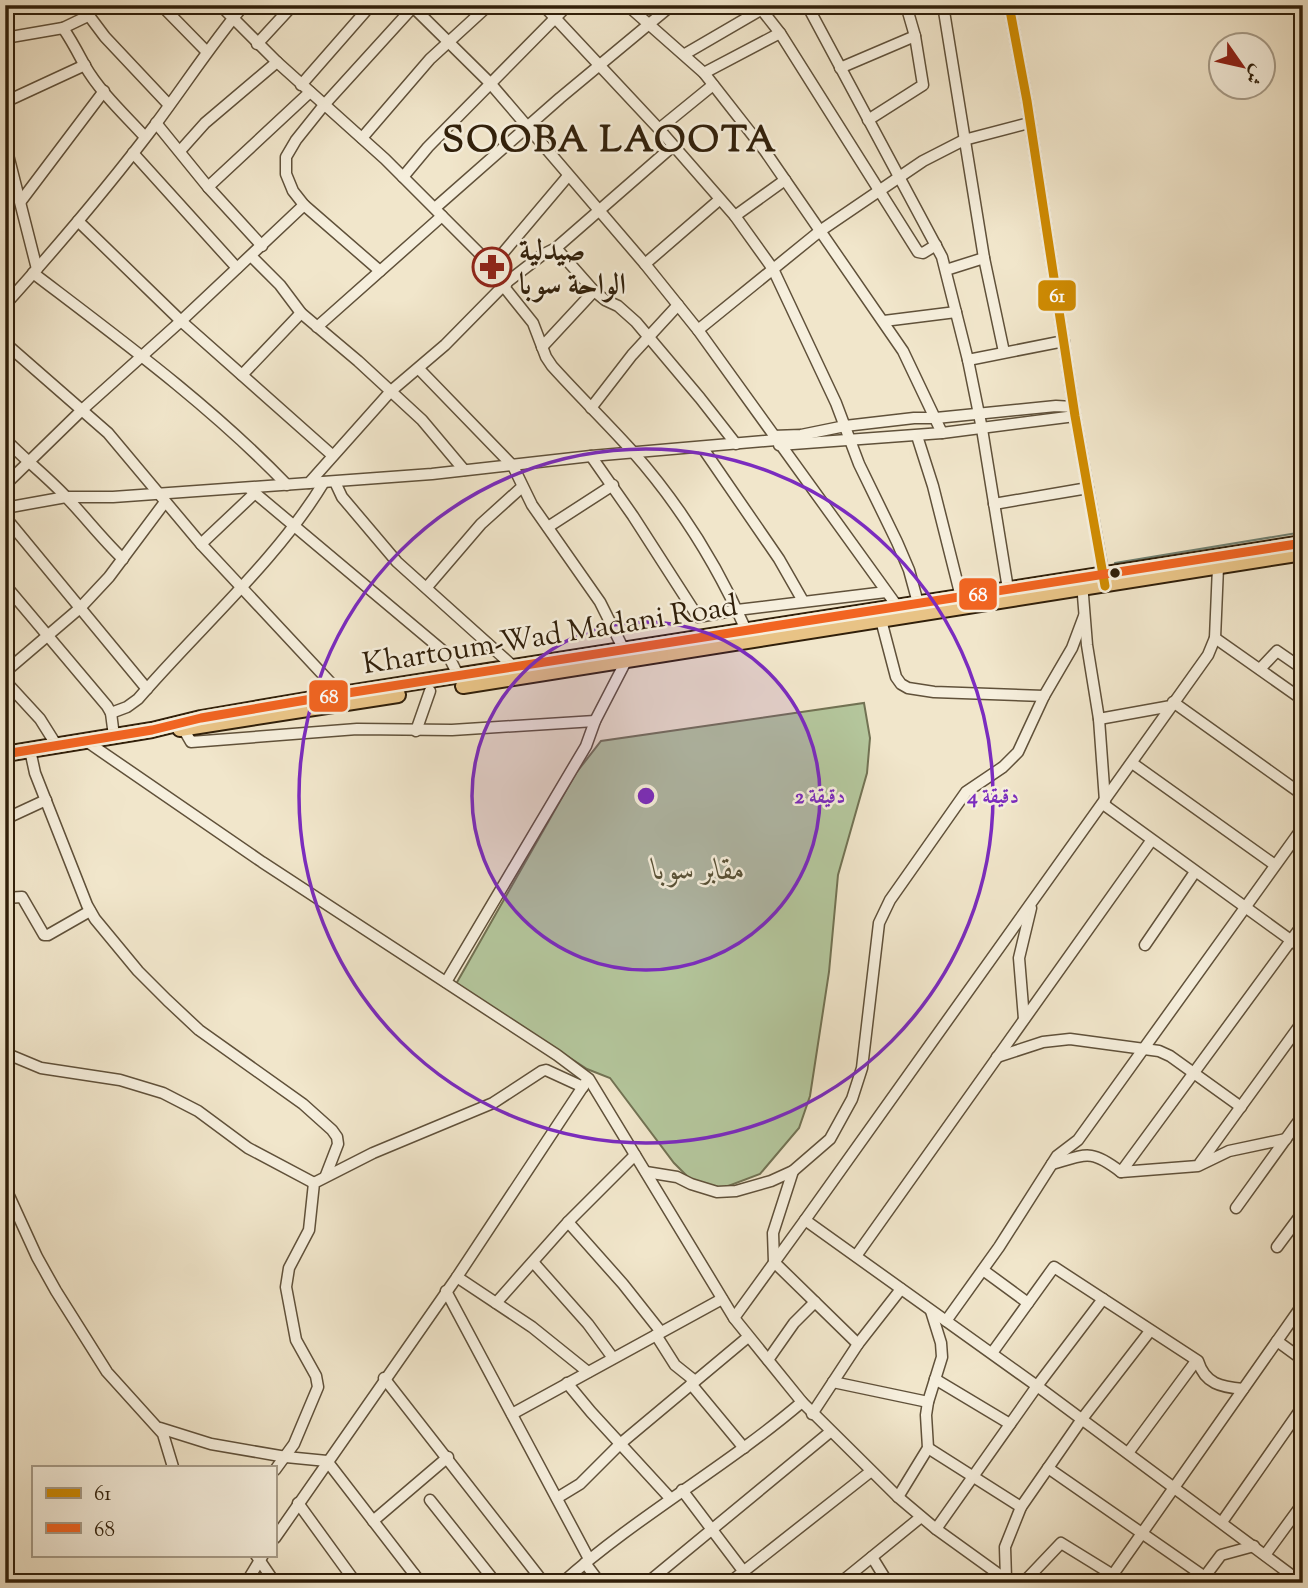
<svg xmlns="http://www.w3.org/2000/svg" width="1308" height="1588" font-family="'Sorts Mill Goudy',Amiri,serif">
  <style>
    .green { fill: #b4c69c; stroke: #727253; stroke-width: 2 }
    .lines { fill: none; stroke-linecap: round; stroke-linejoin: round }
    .stream { stroke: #708071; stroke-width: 2 }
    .minor-casing { stroke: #60513a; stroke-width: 13 }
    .highway-casing { stroke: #301f0a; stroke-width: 18 }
    .minor { stroke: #f6efdd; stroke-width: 10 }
    .highway { stroke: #e8c386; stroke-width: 14 }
    .bus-1-casing { stroke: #f6efdd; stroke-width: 14 }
    .bus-2-casing { stroke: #f6efdd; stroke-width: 14 }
    .bus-1 { stroke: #cf8b02; stroke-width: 9 }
    .bus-2 { stroke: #f26522; stroke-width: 9 }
    .ring { fill: none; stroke: #7b2cbf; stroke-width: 3.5 }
    .bus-dot { fill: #301f0a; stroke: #f6efdd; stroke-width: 2.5 }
    .labels { text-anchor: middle; stroke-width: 5; stroke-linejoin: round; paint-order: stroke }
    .poi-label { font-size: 30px; font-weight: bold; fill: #301f0a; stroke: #f6efdd; text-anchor: start }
    .street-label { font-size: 30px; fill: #301f0a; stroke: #f6efdd }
    .park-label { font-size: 30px; font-style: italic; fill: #585136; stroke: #f6efdd }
    .district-label { font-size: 37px; font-weight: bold; letter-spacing: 2px; fill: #301f0a; stroke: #f6efdd }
    .centre { fill: #7b2cbf; stroke: #f6efdd; stroke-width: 3.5 }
    .ring-label { font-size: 21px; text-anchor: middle; font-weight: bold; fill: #7b2cbf; stroke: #f6efdd; stroke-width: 5; stroke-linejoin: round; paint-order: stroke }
    .line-badge { stroke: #f6efdd; stroke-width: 2.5 }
    .badge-label { font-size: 19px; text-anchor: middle; font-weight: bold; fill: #fff }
  </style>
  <rect width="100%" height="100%" fill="#f1e6cb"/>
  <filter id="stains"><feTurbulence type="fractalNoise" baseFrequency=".00286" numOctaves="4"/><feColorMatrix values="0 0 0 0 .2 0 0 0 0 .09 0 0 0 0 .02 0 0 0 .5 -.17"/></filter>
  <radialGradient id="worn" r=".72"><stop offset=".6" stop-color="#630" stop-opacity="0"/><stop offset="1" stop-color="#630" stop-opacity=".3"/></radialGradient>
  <polygon class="green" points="864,703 870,738 867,773 838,875 829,972 810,1096 799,1128 760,1174 723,1188 701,1185 690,1179 674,1163 610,1078 587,1069 456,984 576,773 601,741"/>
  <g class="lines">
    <polyline class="stream" points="1115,563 1303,532"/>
    <defs>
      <g id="minor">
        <polyline points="81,5 105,37 169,105"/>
        <polyline points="161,5 207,52"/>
        <path d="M220,5L277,62L385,159L492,266L497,276L507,282L505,288L533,323L546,357L552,366C578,395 607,423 633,452C679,504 718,567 746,630"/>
        <polyline points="411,5 490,83 645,264 698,330 897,606"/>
        <polyline points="543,5 659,129 735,216 773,269 836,403 859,464 897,542 909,570 918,603"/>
        <polyline points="627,5 704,73 765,151 903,351 942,433"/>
        <polyline points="758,5 780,33 918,252 923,253 936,245"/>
        <polyline points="807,5 942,257 968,360 982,429 1008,589"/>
        <polyline points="943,5 984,258 1004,352"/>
        <polyline points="1009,5 1027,101 1075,416 1104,578"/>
        <polyline points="63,28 88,16"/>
        <path d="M5,38L63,28C72,41 78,53 85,66C100,92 125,115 145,137"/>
        <polyline points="257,44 293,5"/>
        <polyline points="685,54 769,5"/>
        <polyline points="840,68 915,36"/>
        <polyline points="704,73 780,33"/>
        <polyline points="301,85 371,5"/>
        <polyline points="5,102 85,65"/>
        <polyline points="868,120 923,85 915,36 906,5"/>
        <polyline points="156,123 208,187 262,246"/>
        <polyline points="659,129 713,85"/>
        <polyline points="362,138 430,59 489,5"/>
        <polyline points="5,143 37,269"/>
        <polyline points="180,151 205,123 277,62"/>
        <polyline points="133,153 237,268"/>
        <polyline points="403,177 428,147 568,5"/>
        <polyline points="208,187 310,92"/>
        <polyline points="21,201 104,91"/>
        <polyline points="435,208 560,98 672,5"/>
        <polyline points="735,216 785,180"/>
        <polyline points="78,221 181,321 332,455"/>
        <polyline points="556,248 594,291 605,300 618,306 636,322 700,398 736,444"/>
        <polyline points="251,256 280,285 301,313 358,361 422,420 464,470"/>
        <polyline points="645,264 719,200"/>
        <polyline points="492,266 568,176"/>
        <polyline points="946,270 984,258"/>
        <polyline points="380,271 304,205 293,191 286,174 286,157 296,140 324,105 415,5"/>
        <path d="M33,273C121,340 211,406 287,485"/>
        <path d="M5,305C57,247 108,187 155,125C185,85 212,43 244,5"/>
        <polyline points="884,321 956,312"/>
        <polyline points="317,327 442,216"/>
        <polyline points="698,330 820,231 923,161 964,140 1029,123"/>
        <polyline points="5,343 108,433 201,544 341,694"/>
        <polyline points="542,347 594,291"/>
        <polyline points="968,360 1064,341"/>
        <polyline points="419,369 513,466 532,505 600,602 624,650"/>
        <polyline points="242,375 301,313"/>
        <polyline points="591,408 632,355 678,305"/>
        <polyline points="773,436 801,435 845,426 914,418 936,418 1056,406 1073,407"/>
        <polyline points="917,436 933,486 961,597"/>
        <path d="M5,439C25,460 49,478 68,499C87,519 103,540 123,559"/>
        <polyline points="779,445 942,433 1075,416"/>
        <polyline points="702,447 779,559 803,601"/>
        <polyline points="591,456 633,516 698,617 737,610 886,592"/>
        <polyline points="335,482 342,497 397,562 514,667"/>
        <polyline points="309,483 432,474 591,456 776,440"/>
        <polyline points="5,485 83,409 181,321 304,205"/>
        <polyline points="249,488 448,655 459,677"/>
        <polyline points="994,504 1088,488"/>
        <polyline points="5,508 66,497 113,497 309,483 391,391 445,345 507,282 542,255 556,248 673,146"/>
        <polyline points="5,517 147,689"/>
        <polyline points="548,527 613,485"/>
        <polyline points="201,544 255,493"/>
        <polyline points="1218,567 1215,638 1208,655 805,1220 1037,1386 1302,1583"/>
        <polyline points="1082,583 1087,645 1099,719 1105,801"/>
        <polyline points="5,585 107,706 111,713 114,736"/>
        <polyline points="427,587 481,524 522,487"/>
        <polyline points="881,620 896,677 901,684 908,688 934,692 1044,696"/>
        <polyline points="1215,638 1303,700"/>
        <polyline points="1260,669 1277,651 1303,669"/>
        <polyline points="5,672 80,608 109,577 165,502"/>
        <polyline points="5,681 40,719 57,746"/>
        <polyline points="1173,702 1303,795"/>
        <path d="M111,713L127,707L138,699C198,629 277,560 324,482"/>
        <polyline points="1099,719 1171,706"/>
        <polyline points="183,722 184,730 191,742 357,729 452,730 595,721"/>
        <polyline points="416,731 430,691"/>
        <polyline points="86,741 262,862 557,1055 589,1079 734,1318 802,1402 898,1497 936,1529 1011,1583"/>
        <polyline points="30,750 35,773 87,905 95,919 138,971 167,1000 199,1030 303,1104 332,1130 337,1137 338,1144 326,1175"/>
        <polyline points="1132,763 1275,865"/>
        <polyline points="1103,804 1303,949"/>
        <polyline points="5,819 46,800"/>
        <polyline points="5,898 22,897 44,935 48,935 90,911"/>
        <polyline points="1145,945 1195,872"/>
        <polyline points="446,982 586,746 595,721 626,661"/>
        <polyline points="1024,1019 1019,958 1031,908"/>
        <polyline points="5,1053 41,1068 120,1080 163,1093 198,1111 248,1148 314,1183"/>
        <polyline points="997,1057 1043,1042 1070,1039 1159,1051 1170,1056 1241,1107"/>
        <polyline points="1200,1163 1303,1021"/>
        <path d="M1052,1164C1087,1154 1091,1149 1121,1172L1198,1166L1229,1151L1286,1139"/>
        <polyline points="793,1171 773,1233 774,1262 858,1344"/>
        <polyline points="646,1172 677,1177 691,1184 717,1192 736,1191 771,1181 793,1171 830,1139 852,1099 862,1068 879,923 890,900 966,792 1003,767 1018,752 1044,696 1072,648 1084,616"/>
        <polyline points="1121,1172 1303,924"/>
        <polyline points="5,1187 37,1257 56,1291 107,1372 163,1434 173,1467"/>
        <polyline points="1236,1208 1303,1115"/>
        <polyline points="568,1222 623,1284 661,1332"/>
        <polyline points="1277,1247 1303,1212"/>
        <polyline points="856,1256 1151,841"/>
        <polyline points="533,1262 588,1324 613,1358"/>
        <polyline points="983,1270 1028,1303"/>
        <polyline points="457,1277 532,1327 588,1372"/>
        <polyline points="446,1291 589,1559"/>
        <polyline points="496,1303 568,1222 635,1155"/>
        <polyline points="734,1318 805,1220"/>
        <polyline points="946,1321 999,1247 1057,1156 1078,1140 1303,827"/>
        <polyline points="656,1335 675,1365 695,1381"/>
        <polyline points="1277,1341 1303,1360"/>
        <path d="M992,1353L1054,1267L1198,1361C1205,1384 1221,1387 1243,1389"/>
        <polyline points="768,1360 794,1323 815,1302"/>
        <polyline points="384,1378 544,1583"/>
        <polyline points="935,1379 1010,1424"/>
        <polyline points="833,1382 928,1402"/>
        <polyline points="567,1383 591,1412 670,1498"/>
        <polyline points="691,1384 744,1448"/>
        <polyline points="512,1414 722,1299"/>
        <polyline points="812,1414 858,1344 901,1289"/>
        <polyline points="160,1428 211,1444 286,1457 327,1461 421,1583"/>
        <polyline points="928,1448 1021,1507"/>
        <polyline points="1128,1453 1196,1361"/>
        <polyline points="1048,1468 1205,1577"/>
        <polyline points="275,1470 294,1444 318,1387 316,1376 296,1340 286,1287 289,1268 309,1230 314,1183 373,1153 493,1103 542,1071 546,1070 583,1087"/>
        <polyline points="682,1490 744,1572"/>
        <polyline points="898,1497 928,1448 926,1415 928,1402 942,1357 941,1343 931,1311"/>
        <polyline points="557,1498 580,1484 620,1444 748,1337"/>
        <polyline points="430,1500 496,1583"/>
        <polyline points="298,1503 356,1583"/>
        <polyline points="373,1521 448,1457"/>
        <polyline points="1222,1522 1303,1406"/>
        <polyline points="936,1529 1037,1386 1103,1299"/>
        <polyline points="275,1538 457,1277 586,1082"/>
        <polyline points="256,1555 275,1583"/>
        <polyline points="1265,1555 1303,1503"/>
        <polyline points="872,1557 888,1583"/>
        <polyline points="585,1563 600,1583"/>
        <polyline points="1006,1579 1005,1547 1021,1507 1082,1419 1150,1331"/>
        <polyline points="246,1583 263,1555"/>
        <polyline points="403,1583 414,1574"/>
        <path d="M562,1583C637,1516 726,1467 802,1402"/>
        <polyline points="647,1583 830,1432"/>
        <polyline points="729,1583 870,1472"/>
        <polyline points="840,1583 921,1517"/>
        <polyline points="1023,1583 1061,1543 1113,1575"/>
        <polyline points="1107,1583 1303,1304"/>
        <polyline points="1200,1583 1221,1555 1254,1546"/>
      </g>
      <g id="highway">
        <polyline points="463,686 1303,553"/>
        <polyline points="180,729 398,695"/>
        <polyline points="5,754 152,730 201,718 341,694 1303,543"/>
      </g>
    </defs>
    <use href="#minor" class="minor-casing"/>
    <use href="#highway" class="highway-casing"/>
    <use href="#minor" class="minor"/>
    <use href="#highway" class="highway"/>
    <defs>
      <polyline id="bus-1" points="1009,5 1027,101 1075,416 1105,586"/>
      <polyline id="bus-2" points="5,754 152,730 201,718 341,694 1303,543"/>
    </defs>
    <use href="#bus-1" class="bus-1-casing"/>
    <use href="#bus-2" class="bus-2-casing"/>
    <use href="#bus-1" class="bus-1"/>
    <use href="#bus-2" class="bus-2"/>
  </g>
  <circle cx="646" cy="796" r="174" fill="#7b2cbf" fill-opacity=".12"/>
  <g class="ring">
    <circle cx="646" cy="796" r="174"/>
    <circle cx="646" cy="796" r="347"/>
  </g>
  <defs>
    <symbol id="pharmacy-ring" viewBox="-11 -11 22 22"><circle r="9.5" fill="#f6efdd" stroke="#8f2418" stroke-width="1.5"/><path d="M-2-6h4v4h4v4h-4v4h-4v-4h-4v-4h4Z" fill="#8f2418"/></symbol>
  </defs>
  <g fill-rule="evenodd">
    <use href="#pharmacy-ring" x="470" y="245" width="44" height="44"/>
  </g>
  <circle class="bus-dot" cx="1115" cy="573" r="6"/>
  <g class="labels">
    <g class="poi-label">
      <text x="519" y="260">صيدلية<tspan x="519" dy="34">الواحة سوبا</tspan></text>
    </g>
    <g class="street-label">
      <text transform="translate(550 634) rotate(-9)" y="10">Khartoum-Wad Madani Road</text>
    </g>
    <g class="park-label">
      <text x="699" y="879">مقابر سوبا</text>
    </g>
    <g class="district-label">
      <text x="610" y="151">SOOBA LAOOTA</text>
    </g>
  </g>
  <circle cx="646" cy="796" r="10" class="centre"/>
  <g class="ring-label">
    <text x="820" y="803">2 دقيقة</text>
    <text x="993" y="803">4 دقيقة</text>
  </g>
  <g class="line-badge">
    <rect x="1037" y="279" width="40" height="33" rx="7" fill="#cf8b02"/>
    <rect x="958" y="577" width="40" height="34" rx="7" fill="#f26522"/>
    <rect x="308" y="679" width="41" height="34" rx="7" fill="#f26522"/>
  </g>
  <g class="badge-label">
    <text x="1057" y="302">61</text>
    <text x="978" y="601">68</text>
    <text x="329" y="703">68</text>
  </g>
  <rect width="1308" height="1588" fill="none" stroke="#f1e6cb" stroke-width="28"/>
  <rect x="7" y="7" width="1294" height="1574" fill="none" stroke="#301f0a" stroke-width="3.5"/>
  <rect x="14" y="14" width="1280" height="1560" fill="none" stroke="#301f0a" stroke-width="2"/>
  <rect x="32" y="1466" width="245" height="91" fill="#f6efdd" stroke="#a79c89" stroke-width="2"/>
  <rect x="46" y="1488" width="35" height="10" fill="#cf8b02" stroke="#a79c89" stroke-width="2"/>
  <text x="94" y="1500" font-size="21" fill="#301f0a">61</text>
  <rect x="46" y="1523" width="35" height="10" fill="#f26522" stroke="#a79c89" stroke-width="2"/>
  <text x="94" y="1536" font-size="21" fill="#301f0a">68</text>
  <g transform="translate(1242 66) rotate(124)"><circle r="33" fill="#f6efdd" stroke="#a79c89" stroke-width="2"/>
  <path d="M0-5L12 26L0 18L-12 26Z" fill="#8f2418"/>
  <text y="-10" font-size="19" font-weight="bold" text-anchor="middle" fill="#301f0a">ش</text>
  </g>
  <rect width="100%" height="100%" filter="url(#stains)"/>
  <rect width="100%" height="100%" fill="url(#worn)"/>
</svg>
